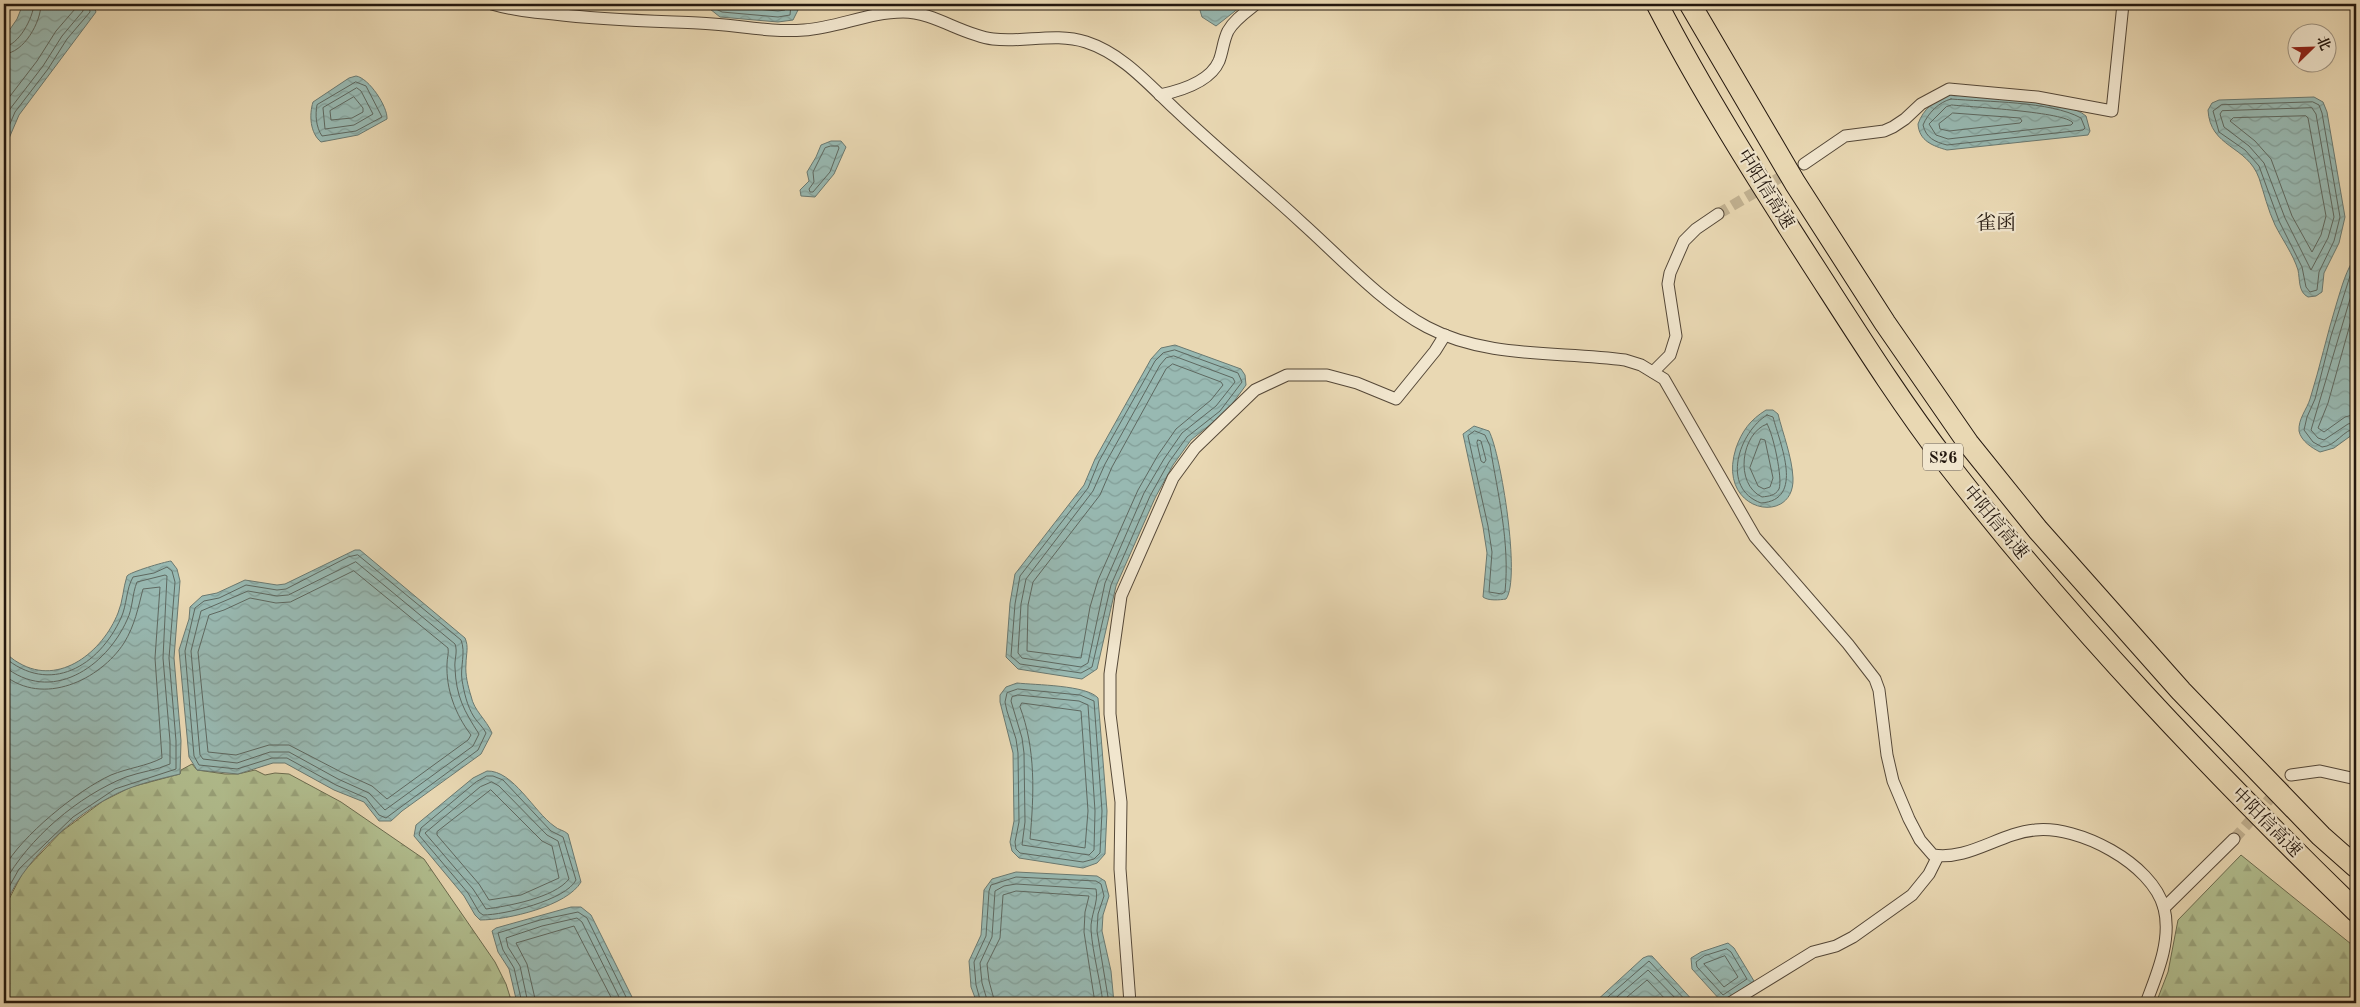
<svg xmlns="http://www.w3.org/2000/svg" width="2360" height="1007" font-family="'Old Standard TT','Noto Serif SC',serif">
  <style>
    .forest { fill: url(#forest-firs); stroke: #6b6c50 }
    .water { fill: url(#water-waves); stroke: #6a7971 }
    .lines { fill: none; stroke-linecap: round; stroke-linejoin: round }
    .shore { stroke: #5e6860; stroke-width: 1 }
    .minor-tunnel { stroke: #c2b292; stroke-width: 11; stroke-dasharray: 11 5.5; stroke-linecap: butt }
    .minor-casing { stroke: #554838; stroke-width: 13 }
    .motorway-casing { stroke: #24180f; stroke-width: 23 }
    .minor { stroke: #f1e6ce; stroke-width: 11 }
    .motorway { stroke: #e9d8b3; stroke-width: 21 }
    .labels { text-anchor: middle; stroke-width: 4.5; stroke-linejoin: round; paint-order: stroke }
    .shield { fill: #f1e6ce; stroke: #625648; stroke-width: 1 }
    .shield-label { font-size: 16px; font-weight: bold; fill: #24180f }
    .street-label { font-size: 18px; fill: #24180f; stroke: #f1e6ce }
    .quarter-label { font-size: 20px; fill: #24180f; stroke: #f1e6ce }
  </style>
  <defs>
    <pattern id="forest-firs" width="22" height="20" patternUnits="userSpaceOnUse" patternTransform="scale(1.25)"><rect width="22" height="20" fill="#b2bf90"/><path d="M5 1l3.5 6h-7zM16 11l3.5 6h-7z" fill="#99a37b"/></pattern>
    <pattern id="water-waves" width="16" height="10" patternUnits="userSpaceOnUse" patternTransform="scale(1.25)"><rect width="16" height="10" fill="#98b9b2"/><path d="M0 5q4-4 8 0t8 0" fill="none" stroke="#839e98"/></pattern>
  </defs>
  <rect width="100%" height="100%" fill="#e9d8b3"/>
  <filter id="stains"><feTurbulence type="fractalNoise" baseFrequency=".004" numOctaves="4"/><feColorMatrix values="0 0 0 0 .2 0 0 0 0 .09 0 0 0 0 .02 0 0 0 .5 -.17"/></filter>
  <radialGradient id="worn" r=".72"><stop offset=".6" stop-color="#630" stop-opacity="0"/><stop offset="1" stop-color="#630" stop-opacity=".3"/></radialGradient>
  <g class="forest">
    <polygon points="192,764 197,770 225,774 238,774 255,770 265,775 275,773 289,774 341,802 424,859 495,962 506,984 512,1003 4,1003 4,909 23,872 61,832 103,801 131,787 180,774 181,770"/>
    <polygon points="2241,855 2356,948 2356,1003 2156,1003 2168,972 2178,920"/>
  </g>
  <g class="water">
    <polygon points="23,4 93,4 96,12 19,115 4,150 4,38 17,19"/>
    <polygon points="714,4 796,4 798,10 793,20 778,22 720,17 710,9"/>
    <polygon points="1200,4 1244,4 1216,26 1202,17 1199,7"/>
    <path d="M356,76C369,78 388,107 387,119L358,135L321,142C310,133 309,115 313,102L349,78Z"/>
    <path d="M1950,93C1979,96 2066,98 2086,116L2090,131L2088,135L1947,150C1933,146 1919,141 1918,124C1923,109 1936,99 1950,93Z"/>
    <path d="M2314,97L2323,102L2327,112L2345,217L2339,243L2324,273L2322,292L2316,296L2308,297C2298,292 2300,279 2298,270C2293,254 2282,239 2275,225C2268,210 2264,193 2259,178C2247,145 2210,148 2208,110L2212,103L2219,100Z"/>
    <polygon points="831,141 841,141 846,147 834,174 815,197 801,196 800,190 809,181 807,172 816,157 821,145"/>
    <path d="M2356,256V432L2334,448L2320,452C2312,448 2301,441 2299,431C2298,419 2307,409 2310,399C2320,367 2327,334 2337,302C2342,286 2346,270 2356,256Z"/>
    <polygon points="1175,345 1241,369 1245,375 1246,385 1227,411 1191,440 1173,465 1155,498 1116,586 1097,669 1082,679 1018,669 1006,657 1010,603 1015,574 1084,485 1095,459 1151,359 1161,348"/>
    <path d="M1766,410H1773L1778,414C1783,434 1792,457 1793,478C1795,527 1715,513 1736,448C1742,431 1750,420 1766,410Z"/>
    <path d="M1474,426L1489,431C1501,454 1521,579 1506,599C1500,600 1488,601 1483,597L1487,553L1483,527L1463,434Z"/>
    <path d="M355,550H360L465,638C469,647 466,654 466,664C465,675 468,686 471,696C474,711 486,719 492,733L481,754L402,811L391,821H379L364,802L334,790L285,763H273L238,774L197,770L189,757L179,650L189,619L190,607L202,596L217,593L245,580L277,585L285,584Z"/>
    <path d="M171,561L177,569L180,581L174,658L181,741L180,774C159,779 137,784 118,793C74,814 20,863 4,909V651C8,655 13,660 19,663C60,687 103,651 118,613C123,601 123,588 127,576C130,572 164,562 171,561Z"/>
    <path d="M1017,683C1035,685 1087,685 1098,698L1107,811L1105,854L1097,863L1083,868L1019,858L1012,851L1010,842L1014,821L1013,753L1000,702V695L1006,687Z"/>
    <path d="M487,771C513,770 534,812 554,826C558,830 564,830 568,834L581,882C567,906 508,920 480,920L475,915L464,896L414,836L416,825L473,778Z"/>
    <polygon points="1016,872 1097,876 1105,881 1109,896 1103,915 1102,931 1111,971 1114,1003 977,1003 971,987 969,961 981,935 984,890 992,879"/>
    <polygon points="571,907 581,907 591,915 635,1003 517,1003 509,969 498,952 492,931 496,928"/>
    <polygon points="1728,943 1734,948 1754,981 1726,1000 1721,1001 1692,969 1691,958 1701,952"/>
    <polygon points="1648,956 1652,956 1695,1003 1594,1003 1643,958"/>
  </g>
  <g class="lines">
    <g class="shore">
      <polyline points="716,4 716,9 722,12 778,17 790,15 791,4"/>
      <polyline points="723,4 725,6 778,11 785,10 785,4"/>
      <path d="M4,47C19,45 33,18 34,4"/>
      <path d="M4,54C24,53 41,22 41,4"/>
      <path d="M356,82L366,86L382,117L356,131L322,136C316,127 315,115 317,105Z"/>
      <polygon points="357,88 361,91 373,114 354,125 325,129 323,108"/>
      <polygon points="354,97 363,108 363,112 352,118 331,120 330,111"/>
      <path d="M1951,99C1987,102 2050,101 2081,118L2085,128L2083,130L1947,145C1935,142 1926,138 1923,125C1928,113 1939,102 1951,99Z"/>
      <polygon points="2313,102 2319,105 2322,113 2340,217 2334,241 2319,272 2317,290 2310,292 2306,287 2302,267 2279,221 2259,166 2245,150 2219,132 2213,111 2221,105"/>
      <polyline points="4,104 37,61 56,31 75,9 76,4"/>
      <path d="M1952,105C1971,107 2066,112 2073,123L2071,125L1948,139L1936,135L1929,124L1946,107Z"/>
      <polygon points="2312,108 2316,114 2334,217 2328,238 2311,270 2285,218 2264,163 2249,146 2224,127 2220,114 2222,111"/>
      <polygon points="1953,113 2020,118 2022,121 2020,123 1949,131 1940,129 1939,124"/>
      <polygon points="2306,116 2308,118 2326,216 2321,235 2312,252 2292,216 2271,159 2255,141 2230,121 2233,118"/>
      <polyline points="4,122 10,109 43,66 62,36 83,11 83,4"/>
      <polyline points="4,138 15,112 48,69 67,39 90,12 89,4"/>
      <polygon points="831,146 838,146 839,148 830,172 813,192 810,192 809,189 814,182 813,172 825,148"/>
      <path d="M2356,265L2350,276L2331,336L2315,399L2307,417L2304,430L2313,442L2322,447C2336,446 2343,430 2356,428"/>
      <polyline points="2356,279 2311,430 2318,438 2324,440 2348,424 2356,422"/>
      <polyline points="2356,303 2328,403 2318,428 2324,432 2345,417 2356,414"/>
      <polygon points="1175,350 1238,373 1242,382 1220,411 1187,437 1169,462 1150,496 1111,585 1092,667 1081,673 1020,664 1011,656 1015,604 1020,576 1088,488 1099,461 1155,361 1163,353"/>
      <polygon points="1174,356 1233,378 1235,382 1216,406 1182,433 1164,459 1144,493 1105,583 1088,663 1081,667 1022,658 1018,653 1021,604 1026,579 1093,491 1105,464 1160,365 1166,358"/>
      <polygon points="1173,364 1221,382 1223,385 1211,400 1176,429 1158,455 1138,490 1098,580 1090,607 1081,658 1027,651 1028,605 1033,582 1100,495 1112,467 1166,369"/>
      <path d="M1767,415L1773,417C1780,444 1805,500 1761,503C1720,488 1739,432 1767,415Z"/>
      <path d="M1767,424C1773,433 1783,479 1779,489C1775,496 1769,496 1762,497C1734,484 1741,433 1767,424Z"/>
      <path d="M1475,431L1485,435L1490,446C1498,495 1510,542 1505,592L1502,594L1489,592L1492,552L1488,526L1468,436Z"/>
      <polygon points="1761,439 1765,440 1773,478 1770,487 1764,489 1758,486 1750,468"/>
      <polygon points="1478,440 1481,441 1486,460 1484,463 1481,461 1477,443"/>
      <path d="M358,555L461,640C466,652 460,667 462,680C464,692 467,706 474,717C478,723 483,727 486,733L478,750L386,818L379,815L366,798L336,785L287,758H272L237,769L199,765L194,756L185,651L195,608L204,601L219,598L246,585L277,590L286,589L348,557Z"/>
      <path d="M356,562L455,644C458,652 454,660 455,668C456,696 464,711 479,734L473,746L385,810L369,793L338,779L289,752H270L237,763L203,759L200,755L191,651L201,611L248,591L277,596L288,595Z"/>
      <path d="M354,571L448,648C449,653 447,658 447,664C446,689 455,714 471,735L468,740L387,799L372,786L341,772L289,745H269L236,755L208,752L198,652L209,615L224,610L250,598L276,603L290,602Z"/>
      <path d="M4,657C50,696 99,666 121,618C127,605 126,589 133,577L154,573L167,567L172,571L175,582L169,658L176,741V769L115,789L73,817L19,869L4,896"/>
      <path d="M4,666C51,705 106,667 127,620C133,608 132,594 137,582L165,575L167,576L163,658L170,741V764C157,770 140,772 126,777C78,796 29,838 4,883"/>
      <path d="M4,675C43,707 100,680 124,643C135,625 138,608 143,589L160,587L155,658L162,758C147,766 128,768 111,775C78,790 21,836 4,868"/>
      <polygon points="1018,689 1080,695 1094,701 1102,811 1100,853 1094,859 1083,862 1020,853 1016,849 1015,842 1019,822 1018,753 1016,739 1007,711 1005,702 1007,693"/>
      <polygon points="1018,695 1079,701 1088,705 1095,811 1094,850 1089,855 1022,845 1025,822 1024,753 1022,738 1011,701 1012,697"/>
      <path d="M1022,703L1081,711L1088,811L1085,848L1030,839C1034,795 1036,749 1020,707Z"/>
      <path d="M487,776H493L503,780L551,831L563,837L576,880C566,900 504,915 483,915L479,912L468,893L419,835L421,828L476,782Z"/>
      <path d="M492,782L499,786L547,835L558,841L569,879C554,898 508,906 486,909L473,889L425,833L480,787Z"/>
      <polygon points="491,790 542,841 552,846 559,878 521,895 489,900 479,884 437,835 437,832"/>
      <polygon points="1727,949 1731,952 1747,979 1723,995 1697,967 1696,962 1704,956"/>
      <polygon points="1725,956 1738,977 1724,987 1704,964"/>
      <polyline points="522,1003 514,968 503,950 498,933 540,920 578,912 587,918 629,1003"/>
      <polyline points="528,1003 520,966 508,947 506,938 542,926 577,918 582,922 622,1003"/>
      <polyline points="536,1003 527,964 516,943 574,926 614,1003"/>
      <polyline points="981,1003 976,985 974,962 986,936 989,891 991,885 1016,877 1096,881 1101,884 1104,896 1098,914 1097,931 1109,1003"/>
      <path d="M988,1003L982,983L980,963L992,937L995,891L1004,886L1016,884L1096,889C1099,902 1090,916 1091,930C1093,955 1100,979 1103,1003"/>
      <polyline points="995,1003 989,981 987,964 1000,938 1003,895 1016,891 1089,896 1085,912 1084,932 1095,1003"/>
      <polyline points="1601,1003 1649,961 1688,1003"/>
      <polyline points="1610,1003 1648,970 1680,1003"/>
      <polyline points="1620,1003 1647,980 1669,1003"/>
    </g>
    <g class="minor-tunnel">
      <polyline points="1718,214 1791,171"/>
      <polyline points="2234,839 2291,775"/>
    </g>
    <defs>
      <g id="minor">
        <path d="M492,4C512,10 533,12 554,14C602,20 650,21 698,23C734,24 768,33 804,30C837,28 869,12 903,12C934,12 962,35 993,39C1024,43 1055,32 1086,42C1123,54 1149,85 1176,110C1217,149 1261,185 1302,223C1340,257 1382,303 1427,327C1487,359 1560,351 1625,360L1641,365L1664,379L1755,537L1848,644L1875,679L1879,690L1887,755L1893,781L1909,819L1920,840L1933,855C1968,861 2000,833 2035,830C2078,825 2152,863 2164,908C2172,940 2157,974 2146,1003"/>
        <path d="M1160,95C1179,91 1210,82 1219,61C1223,51 1223,41 1228,31C1234,20 1246,12 1256,4"/>
        <polyline points="1804,164 1845,136 1884,131 1893,127 1905,119 1921,104 1949,89 2037,97 2112,111 2123,4"/>
        <polyline points="1653,372 1670,355 1676,336 1668,284 1670,273 1684,241 1696,229 1718,214"/>
        <polyline points="2291,775 2320,771 2356,779"/>
        <polyline points="2164,908 2234,839"/>
        <polyline points="1130,1003 1120,869 1121,802 1110,714 1110,674 1121,596 1173,478 1195,448 1255,390 1287,375 1327,375 1357,383 1396,399 1435,351 1445,335"/>
        <polyline points="1730,1003 1813,952 1836,946 1853,937 1912,895 1929,874 1938,856"/>
      </g>
      <g id="motorway">
        <path d="M1657,4C1703,93 1757,178 1811,262C1855,330 1898,399 1947,463C2071,623 2211,770 2356,911"/>
        <polyline points="1690,4 1795,183 1885,323 1968,443 2038,530 2181,691 2321,836 2356,867"/>
      </g>
    </defs>
    <use href="#minor" class="minor-casing"/>
    <use href="#motorway" class="motorway-casing"/>
    <use href="#minor" class="minor"/>
    <use href="#motorway" class="motorway"/>
  </g>
  <g class="labels">
    <rect class="shield" x="1923" y="443.5" width="40" height="27" rx="4"/>
    <g class="shield-label">
      <text x="1943" y="463">S26</text>
    </g>
    <g class="street-label">
      <text transform="translate(1766 189) rotate(58)" y="6">中阳信高速</text>
      <text transform="translate(1996 522) rotate(50)" y="6">中阳信高速</text>
      <text transform="translate(2267 822) rotate(45)" y="6">中阳信高速</text>
    </g>
    <g class="quarter-label">
      <text x="1996" y="229">雀函</text>
    </g>
  </g>
  <rect width="2360" height="1007" fill="none" stroke="#e9d8b3" stroke-width="20"/>
  <rect x="5" y="5" width="2350" height="997" fill="none" stroke="#24180f" stroke-width="2.5"/>
  <rect x="10" y="10" width="2340" height="987" fill="none" stroke="#24180f"/>
  <g transform="translate(2312 48) rotate(67)"><circle r="24" fill="#f1e6ce" stroke="#9f9482"/>
  <path d="M0-4L9 19L0 12L-9 19Z" fill="#8f2418"/>
  <text y="-8" font-size="14" font-weight="bold" text-anchor="middle" fill="#24180f">北</text>
  </g>
  <rect width="100%" height="100%" filter="url(#stains)"/>
  <rect width="100%" height="100%" fill="url(#worn)"/>
</svg>
